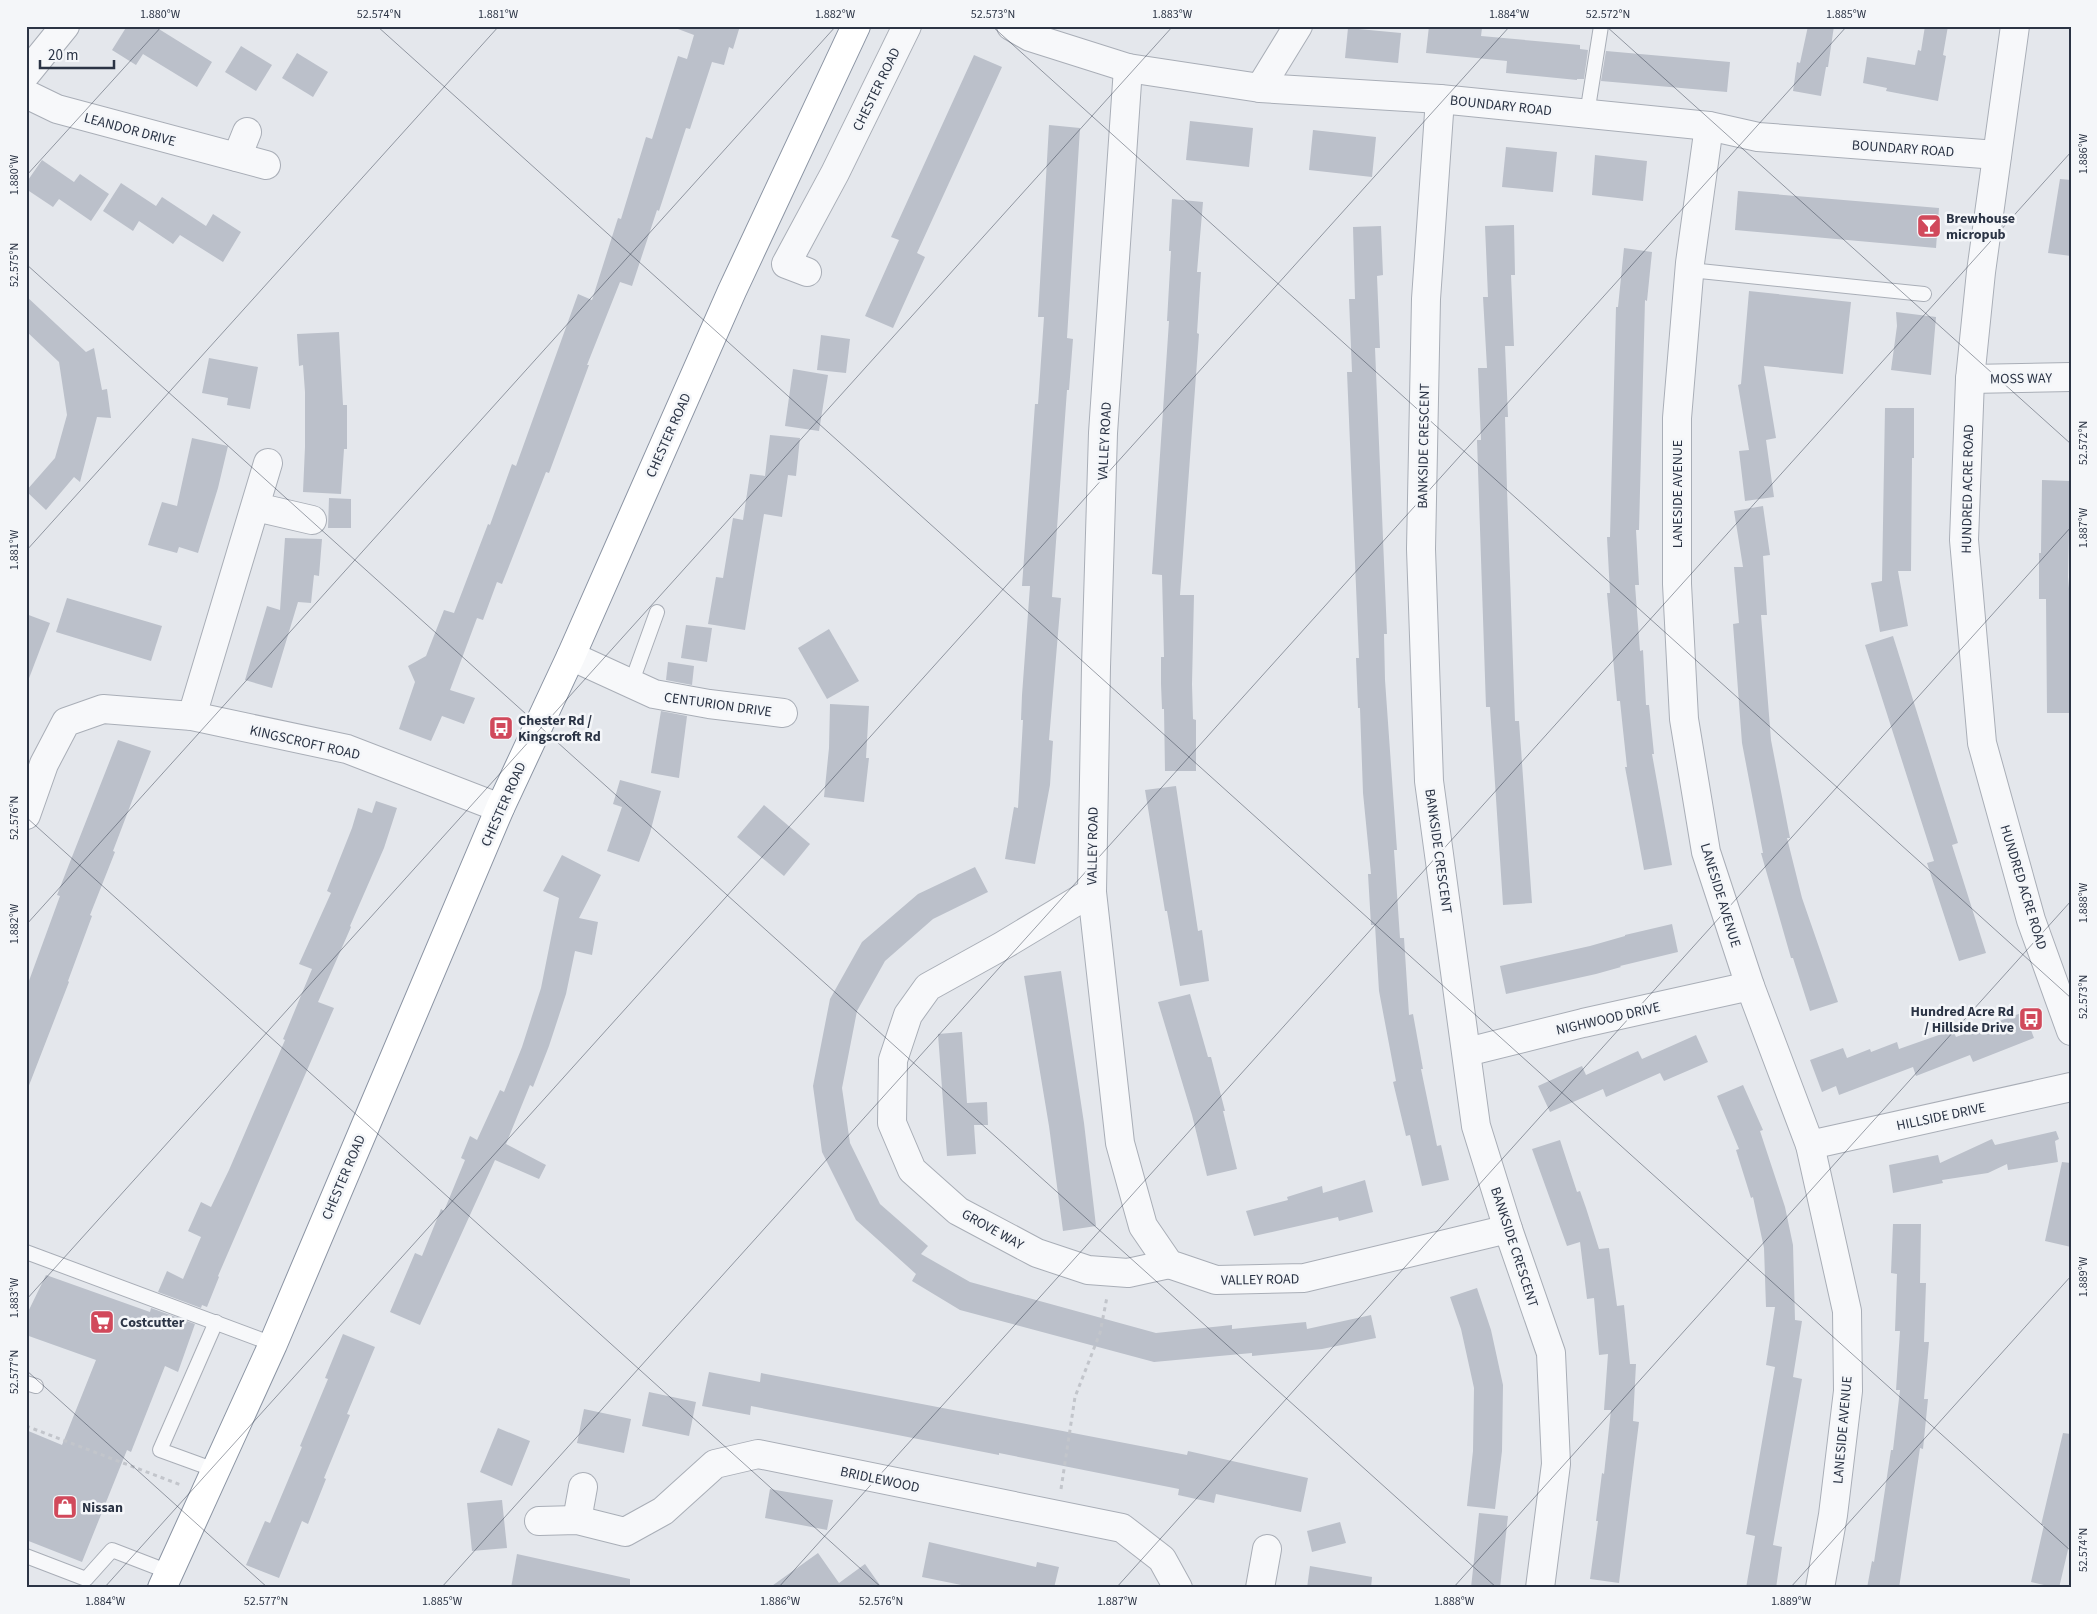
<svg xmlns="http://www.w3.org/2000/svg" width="2097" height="1614" font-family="'Source Sans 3',sans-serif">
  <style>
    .building { fill: #bbc0ca }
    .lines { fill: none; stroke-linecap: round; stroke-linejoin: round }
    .lane-casing { stroke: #a9aeb7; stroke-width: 16 }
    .street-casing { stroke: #a9aeb7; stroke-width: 30 }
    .highway-casing { stroke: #8b94a3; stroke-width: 30 }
    .path { stroke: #c2c5cb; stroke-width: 3; stroke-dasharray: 4 4; stroke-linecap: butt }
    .lane { stroke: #f7f8fa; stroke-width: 14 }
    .street { stroke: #f7f8fa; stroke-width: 28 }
    .highway { stroke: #fff; stroke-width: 28 }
    .ticks { fill: none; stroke: #2b3445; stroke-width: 1; stroke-opacity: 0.45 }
    .labels { text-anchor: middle; stroke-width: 5; stroke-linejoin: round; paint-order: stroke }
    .street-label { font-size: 14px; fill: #2b3445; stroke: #f4f6f9 }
    .poi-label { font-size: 14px; font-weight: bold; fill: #2b3445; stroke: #f4f6f9; text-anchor: start }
    .neatline { fill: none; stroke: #2b3445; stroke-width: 2 }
    .ticks-label { font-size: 12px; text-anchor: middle; fill: #2b3445 }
  </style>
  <rect width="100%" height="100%" fill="#e4e7ec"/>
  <g class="building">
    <polygon points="127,26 154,26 212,62 197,87 143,54 136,65 112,50"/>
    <polygon points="679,26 740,26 733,49 729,47 724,65 712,62 690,129 686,128 659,211 657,210 632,286 620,282 587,365 589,365 549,473 546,472 502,584 497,582 483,620 477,618 450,690 475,698 464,724 442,716 431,741 399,729 415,682 408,666 426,656 444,610 454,613 488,524 490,525 512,464 516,466 578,294 592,300 618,218 621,219 646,137 652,139 678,56 687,59 694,35 678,29"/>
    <polygon points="1429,26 1482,28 1481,36 1580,45 1580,49 1588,50 1584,79 1577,79 1577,80 1506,73 1507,61 1426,53"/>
    <polygon points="1808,26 1834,26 1828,67 1826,67 1821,96 1793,91 1797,62 1800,63"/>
    <polygon points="1925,26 1948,26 1943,55 1946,56 1938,101 1886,91 1887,88 1863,83 1867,57 1915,65 1918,50 1921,51"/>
    <polygon points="1348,28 1401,33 1398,63 1345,58"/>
    <polygon points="241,46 272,65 256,91 225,72"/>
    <polygon points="1606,51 1730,62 1727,92 1601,81"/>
    <polygon points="297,53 328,72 313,97 282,78"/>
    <polygon points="974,55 1002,67 917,253 925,257 893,328 865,316 899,240 891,237"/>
    <polygon points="1190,121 1253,128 1249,167 1186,160"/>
    <polygon points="1049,125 1080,128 1067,338 1073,339 1069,390 1067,390 1052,597 1061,598 1049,740 1053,741 1050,785 1035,864 1005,859 1014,807 1018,808 1023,720 1021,720 1022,695 1030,586 1022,586 1035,404 1038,404 1044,317 1038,317"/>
    <polygon points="1313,130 1376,137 1372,177 1309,170"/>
    <polygon points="1506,147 1557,152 1553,192 1502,187"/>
    <polygon points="1595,155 1647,161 1643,201 1592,195"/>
    <polygon points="42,160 74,182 80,174 109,194 91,221 59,199 53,207 26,189 26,183"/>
    <polygon points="2060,179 2071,180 2071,256 2048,253"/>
    <polygon points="121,183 156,206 162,197 206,226 213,214 241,232 223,262 180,235 173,244 139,221 133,231 103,211"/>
    <polygon points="1738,191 1939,208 1936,248 1735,230"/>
    <polygon points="1172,199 1203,202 1197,272 1201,272 1197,333 1199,334 1180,595 1194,595 1192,684 1193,719 1196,720 1196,771 1165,771 1164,709 1162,709 1161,684 1161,657 1164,657 1162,575 1152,574 1169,321 1167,321 1171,251 1169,251"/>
    <polygon points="1514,225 1515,275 1511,275 1514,346 1505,346 1508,417 1505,417 1507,489 1515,721 1519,721 1532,903 1503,905 1490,707 1486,707 1477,440 1481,440 1478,368 1487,368 1483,297 1488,297 1485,226"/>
    <polygon points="1381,226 1383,275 1377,276 1380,348 1375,348 1387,634 1384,634 1385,680 1397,850 1394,850 1400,938 1404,938 1409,1015 1413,1014 1423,1069 1421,1069 1437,1146 1441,1145 1449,1180 1422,1186 1410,1135 1406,1136 1393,1082 1396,1081 1379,991 1375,925 1371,925 1368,874 1371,874 1363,793 1360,708 1358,708 1356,658 1359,658 1347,372 1352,372 1349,299 1355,299 1353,227"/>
    <polygon points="1624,248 1652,252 1647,301 1645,300 1639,530 1636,530 1639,585 1635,585 1640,651 1643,650 1646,705 1649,705 1654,754 1652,754 1672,865 1644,870 1625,767 1627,767 1623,730 1620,701 1617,701 1607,593 1610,593 1607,537 1610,537 1616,307 1618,307"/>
    <polygon points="1749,291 1851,302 1843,374 1764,366 1776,438 1766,440 1774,497 1745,501 1739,451 1749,450 1738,385 1741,384"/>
    <polygon points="26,296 86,352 94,348 102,390 107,389 111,418 97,417 80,482 74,477 46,510 26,491 55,458 67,415 59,362 26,331"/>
    <polygon points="1896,312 1936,317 1931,375 1891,370 1897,326"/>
    <polygon points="339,332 343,405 347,405 347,449 344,449 341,494 303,492 305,447 305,392 303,365 299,366 297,334"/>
    <polygon points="821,335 850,339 846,373 817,370"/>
    <polygon points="209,358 258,367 250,409 227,405 228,398 202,393"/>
    <polygon points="793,369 828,375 819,431 785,426"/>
    <polygon points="1885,408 1914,408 1914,458 1912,458 1911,571 1898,571 1908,626 1880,632 1871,583 1882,581"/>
    <polygon points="770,435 800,438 796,476 788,475 782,517 764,514 745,630 708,624 716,577 723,578 733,518 743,520 750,474 765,476"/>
    <polygon points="192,438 228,446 218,488 198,553 179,547 177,553 148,545 162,502 177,506"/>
    <polygon points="2042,480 2070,481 2068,577 2071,611 2071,713 2047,713 2046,599 2039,599 2039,553 2041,553"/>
    <polygon points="329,498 351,499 351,528 328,528"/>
    <polygon points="1763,506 1770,555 1763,556 1767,615 1761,615 1771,740 1790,838 1787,838 1802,898 1838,1002 1810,1011 1793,958 1791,958 1761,853 1763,853 1742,743 1733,624 1739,623 1734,567 1743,567 1734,511"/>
    <polygon points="285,538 322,539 319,576 314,575 311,603 298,602 272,688 245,680 267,606 280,610"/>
    <polygon points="67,598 162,626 151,661 56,632"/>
    <polygon points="26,614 50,623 28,681 26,681"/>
    <polygon points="686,625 712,628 707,662 681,658"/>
    <polygon points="829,629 859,681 827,699 798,648"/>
    <polygon points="1893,636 1958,843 1952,845 1986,953 1959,961 1927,863 1934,861 1865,645"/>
    <polygon points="668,662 694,666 692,685 666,680"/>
    <polygon points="830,704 869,706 866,758 869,758 864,802 824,797 829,748"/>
    <polygon points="661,711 687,716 679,778 651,773"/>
    <polygon points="118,740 151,751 113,851 115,852 90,915 92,916 68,981 69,982 28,1088 26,1088 26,989 60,896 57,895"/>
    <polygon points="620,780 661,791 650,833 639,862 607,851 622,807 613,804"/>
    <polygon points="1176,786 1198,931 1202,930 1209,981 1180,986 1167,911 1165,911 1145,790"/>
    <polygon points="376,801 397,808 384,848 350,926 351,927 318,1002 334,1008 218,1276 219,1277 207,1307 202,1305 201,1308 158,1292 167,1271 183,1279 201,1237 188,1231 201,1202 211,1207 229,1170 285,1040 283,1039 312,969 299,964 331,893 327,891 352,828 358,808 372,813"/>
    <polygon points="764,805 810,844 784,876 737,837"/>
    <polygon points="562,855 601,875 579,918 598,922 592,955 575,951 566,994 549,1046 533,1087 530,1085 506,1144 546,1165 539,1179 495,1160 420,1325 390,1312 415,1253 422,1256 441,1209 444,1211 465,1160 461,1158 470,1136 477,1140 500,1090 504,1092 522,1047 541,988 559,898 543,891"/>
    <polygon points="975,867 988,892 933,919 885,961 857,1011 842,1088 850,1143 880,1204 928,1246 921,1254 970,1282 1156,1333 1232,1325 1232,1329 1306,1322 1307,1329 1371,1315 1376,1338 1322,1349 1252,1356 1252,1353 1154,1362 960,1310 912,1281 916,1274 856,1220 822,1152 813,1086 830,999 862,942 918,894"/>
    <polygon points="1672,924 1678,952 1620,966 1621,967 1596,974 1506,994 1500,966 1590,946 1625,936 1625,935"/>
    <polygon points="1061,971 1084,1123 1096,1226 1063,1231 1049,1126 1024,976"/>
    <polygon points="1190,994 1208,1057 1211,1057 1225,1111 1223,1111 1237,1169 1207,1176 1192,1115 1158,1002"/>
    <polygon points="2024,1012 2034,1038 1973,1062 1970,1055 1916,1076 1913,1067 1839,1095 1836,1086 1822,1092 1810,1060 1843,1048 1847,1058 1870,1049 1871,1052 1897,1042 1899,1049 1953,1030 1956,1037"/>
    <polygon points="962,1032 967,1103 987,1102 988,1125 974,1125 976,1154 947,1156 938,1034"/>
    <polygon points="1696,1035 1708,1062 1664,1081 1660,1073 1606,1097 1603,1089 1550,1112 1538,1086 1582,1066 1586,1075 1638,1051 1642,1059"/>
    <polygon points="1743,1085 1763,1130 1760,1131 1785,1207 1793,1245 1795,1320 1802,1321 1793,1377 1802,1379 1773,1545 1782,1547 1776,1588 1746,1588 1755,1536 1746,1534 1775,1367 1766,1365 1775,1307 1766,1307 1764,1248 1753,1197 1751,1198 1736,1150 1739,1149 1717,1096"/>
    <polygon points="2056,1131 2059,1139 2055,1141 2058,1162 2008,1170 2007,1164 1988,1173 1942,1180 1943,1183 1893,1193 1889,1165 1938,1155 1940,1163 1992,1139 1995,1145"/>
    <polygon points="1560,1140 1577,1192 1580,1191 1586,1208 1599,1249 1609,1248 1617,1306 1624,1305 1630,1364 1636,1364 1633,1421 1639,1422 1619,1583 1590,1579 1598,1521 1596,1521 1602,1473 1604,1474 1611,1410 1604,1410 1608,1354 1599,1355 1594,1298 1587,1299 1580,1242 1567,1246 1532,1149"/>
    <polygon points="2062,1162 2071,1163 2071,1247 2045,1241"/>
    <polygon points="1365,1180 1373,1212 1339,1221 1338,1217 1254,1236 1246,1211 1288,1200 1287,1197 1322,1186 1323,1193"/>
    <polygon points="1893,1224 1921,1224 1920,1283 1926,1283 1924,1342 1929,1342 1924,1399 1928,1399 1923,1449 1920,1448 1899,1588 1867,1588 1872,1561 1874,1562 1891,1450 1893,1450 1900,1390 1896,1390 1900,1331 1895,1331 1897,1274 1891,1273"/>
    <polygon points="46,1275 150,1312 151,1308 195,1324 178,1372 165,1366 131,1452 127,1450 82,1562 26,1540 26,1430 62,1445 96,1360 26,1335 26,1316"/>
    <polygon points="1477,1288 1491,1330 1503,1385 1502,1451 1495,1509 1467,1506 1473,1451 1474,1388 1461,1329 1450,1297"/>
    <polygon points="343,1334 375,1347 347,1414 350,1415 324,1478 326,1479 308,1524 302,1521 279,1578 246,1565 265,1521 270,1523 302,1447 300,1446 328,1379 325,1378"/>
    <polygon points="709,1372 760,1382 761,1373 1187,1455 1188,1451 1308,1478 1301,1512 1216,1494 1214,1503 1178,1495 1179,1489 999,1453 999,1455 751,1406 750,1415 702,1406"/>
    <polygon points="649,1392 696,1402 689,1436 642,1426"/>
    <polygon points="584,1409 631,1419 624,1453 577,1443"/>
    <polygon points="498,1428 530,1441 512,1486 480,1472"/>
    <polygon points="2063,1433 2071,1434 2071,1537 2059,1588 2057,1588 2031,1582 2044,1525 2041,1525"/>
    <polygon points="770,1489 833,1500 827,1530 765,1518"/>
    <polygon points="502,1500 507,1548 472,1551 467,1503"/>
    <polygon points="1479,1513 1508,1516 1500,1588 1471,1588"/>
    <polygon points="1340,1522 1346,1543 1312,1552 1307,1531"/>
    <polygon points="929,1542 1036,1567 1037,1562 1059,1567 1054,1588 976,1588 922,1577"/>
    <polygon points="818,1553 839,1583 865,1564 882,1588 769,1588"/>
    <polygon points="517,1554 630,1579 630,1588 511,1588"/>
    <polygon points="1310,1566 1372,1577 1371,1588 1307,1588"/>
  </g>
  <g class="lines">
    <defs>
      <g id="lane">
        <polyline points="1587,114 1601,26"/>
        <polyline points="1690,270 1924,294"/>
        <polyline points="631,684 657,612"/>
        <polyline points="26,1252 273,1344"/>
        <polyline points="26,1383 36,1386"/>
        <polyline points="215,1470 160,1450 216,1322"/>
        <polyline points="26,1556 86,1579 112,1550 169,1572"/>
      </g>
      <g id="street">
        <polyline points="1011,26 1030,37 1128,68 1260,88 1440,99 1709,126 1758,137 1997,155"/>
        <polyline points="2015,26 1981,272 1970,379 1964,540 1982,743 2031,920 2071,1031"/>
        <polyline points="1128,68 1103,433 1096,667 1092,892 1120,1143 1143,1226 1169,1264 1216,1280 1304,1278 1508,1229"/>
        <polyline points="26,74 65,26"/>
        <polyline points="1260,88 1298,26"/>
        <polyline points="26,94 57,109 266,165"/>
        <polyline points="1440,99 1426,299 1421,549 1429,781 1476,1126 1508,1229 1551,1353 1556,1464 1540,1588"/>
        <polyline points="1709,126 1690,263 1677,418 1677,584 1684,719 1706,852 1750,986 1810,1145 1847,1311 1848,1391 1833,1515 1820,1588"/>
        <polyline points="237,157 247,132"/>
        <polyline points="807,272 786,264 835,173 907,26"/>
        <polyline points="1970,379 2071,377"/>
        <polyline points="256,507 312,520"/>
        <polyline points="571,656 654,694 709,704 783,713"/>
        <polyline points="192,716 268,463"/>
        <polyline points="26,815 44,764 66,722 103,709 192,716 347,749 500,808"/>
        <polyline points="1092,892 1002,946 928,987 908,1015 893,1060 892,1123 912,1170 958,1211 1037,1253 1088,1270 1128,1273 1169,1264"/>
        <polyline points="1467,1052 1583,1023 1750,986"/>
        <polyline points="1810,1145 2071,1087"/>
        <polyline points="577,1520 583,1487"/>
        <polyline points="539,1521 577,1520 625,1532 663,1511 715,1464 758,1454 1122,1528 1162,1559 1178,1588"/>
        <polyline points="1260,1588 1267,1549"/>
      </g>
      <polyline id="highway" points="162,1588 273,1344 500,808 571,656 732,291 856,26"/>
    </defs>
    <use href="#lane" class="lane-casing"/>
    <use href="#street" class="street-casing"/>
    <use href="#highway" class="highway-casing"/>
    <g class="path">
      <polyline points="26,1426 181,1485"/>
      <polyline points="1061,1489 1075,1397 1100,1333 1107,1297"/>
    </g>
    <use href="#lane" class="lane"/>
    <use href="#street" class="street"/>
    <use href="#highway" class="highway"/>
  </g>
  <path class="ticks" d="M377,26L2071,1551M992,26L2071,998M1606,26L2071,444M26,176L162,26M26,264L1497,1588M26,551L499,26M26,817L882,1588M26,925L836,26M26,1300L1173,26M26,1370L268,1588M104,1588L1510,26M441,1588L1847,26M778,1588L2071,152M1116,1588L2071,527M1453,1588L2071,901M1790,1588L2071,1276"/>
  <defs>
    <symbol id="bar-square" viewBox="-11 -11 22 22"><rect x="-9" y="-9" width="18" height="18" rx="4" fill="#d1495b" stroke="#f4f6f9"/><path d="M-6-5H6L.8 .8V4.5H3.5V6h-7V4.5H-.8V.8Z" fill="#fff"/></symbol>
    <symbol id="bus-square" viewBox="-11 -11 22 22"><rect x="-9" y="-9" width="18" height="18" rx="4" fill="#d1495b" stroke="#f4f6f9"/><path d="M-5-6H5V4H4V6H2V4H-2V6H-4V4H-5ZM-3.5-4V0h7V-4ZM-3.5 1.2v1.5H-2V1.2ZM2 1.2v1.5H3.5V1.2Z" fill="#fff"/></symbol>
    <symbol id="supermarket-square" viewBox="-11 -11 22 22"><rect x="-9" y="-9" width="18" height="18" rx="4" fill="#d1495b" stroke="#f4f6f9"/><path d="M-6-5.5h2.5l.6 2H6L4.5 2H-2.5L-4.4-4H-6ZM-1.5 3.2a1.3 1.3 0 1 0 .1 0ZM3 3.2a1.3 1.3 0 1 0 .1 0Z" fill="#fff"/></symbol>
    <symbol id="shop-square" viewBox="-11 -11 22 22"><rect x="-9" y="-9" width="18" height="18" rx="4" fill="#d1495b" stroke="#f4f6f9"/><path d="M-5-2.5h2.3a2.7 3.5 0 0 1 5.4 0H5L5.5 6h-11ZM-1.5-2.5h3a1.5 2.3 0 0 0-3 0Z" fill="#fff"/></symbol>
  </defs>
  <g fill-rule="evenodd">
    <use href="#bar-square" x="1915" y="212" width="28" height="28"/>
    <use href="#bus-square" x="487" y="714" width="28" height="28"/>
    <use href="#bus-square" x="2017" y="1005" width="28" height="28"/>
    <use href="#supermarket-square" x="88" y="1308" width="28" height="28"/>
    <use href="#shop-square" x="51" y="1493" width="28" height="28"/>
  </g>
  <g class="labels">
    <g class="street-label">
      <text transform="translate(876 89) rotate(-64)" y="5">CHESTER ROAD</text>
      <text transform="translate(1501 105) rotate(6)" y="5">BOUNDARY ROAD</text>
      <text transform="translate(130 129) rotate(15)" y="5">LEANDOR DRIVE</text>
      <text transform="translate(1903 148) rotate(4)" y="5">BOUNDARY ROAD</text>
      <text transform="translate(2021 378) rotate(-1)" y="5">MOSS WAY</text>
      <text transform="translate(668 435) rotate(-66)" y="5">CHESTER ROAD</text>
      <text transform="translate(1104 441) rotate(-87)" y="5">VALLEY ROAD</text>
      <text transform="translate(1423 446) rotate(-89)" y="5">BANKSIDE CRESCENT</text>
      <text transform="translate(1967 489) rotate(-89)" y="5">HUNDRED ACRE ROAD</text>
      <text transform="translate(1677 494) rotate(-90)" y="5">LANESIDE AVENUE</text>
      <text transform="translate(718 704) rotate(8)" y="5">CENTURION DRIVE</text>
      <text transform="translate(305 742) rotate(13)" y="5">KINGSCROFT ROAD</text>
      <text transform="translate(503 804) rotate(-66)" y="5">CHESTER ROAD</text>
      <text transform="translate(1092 846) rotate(-89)" y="5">VALLEY ROAD</text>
      <text transform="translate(1439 851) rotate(82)" y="5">BANKSIDE CRESCENT</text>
      <text transform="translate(2024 887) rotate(73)" y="5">HUNDRED ACRE ROAD</text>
      <text transform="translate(1721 895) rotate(73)" y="5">LANESIDE AVENUE</text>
      <text transform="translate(1608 1018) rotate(-13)" y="5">NIGHWOOD DRIVE</text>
      <text transform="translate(1941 1116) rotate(-12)" y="5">HILLSIDE DRIVE</text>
      <text transform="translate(343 1177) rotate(-67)" y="5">CHESTER ROAD</text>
      <text transform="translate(993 1229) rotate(29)" y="5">GROVE WAY</text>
      <text transform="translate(1515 1247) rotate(72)" y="5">BANKSIDE CRESCENT</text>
      <text transform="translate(1260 1279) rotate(-1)" y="5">VALLEY ROAD</text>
      <text transform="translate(1842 1430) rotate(-85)" y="5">LANESIDE AVENUE</text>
      <text transform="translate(880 1479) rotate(12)" y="5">BRIDLEWOOD</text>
    </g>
    <g class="poi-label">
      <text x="1946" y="223">Brewhouse<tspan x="1946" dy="16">micropub</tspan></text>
      <text x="518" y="725">Chester Rd /<tspan x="518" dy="16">Kingscroft Rd</tspan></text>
      <text x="2014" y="1016" text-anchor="end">Hundred Acre Rd<tspan x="2014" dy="16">/ Hillside Drive</tspan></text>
      <text x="120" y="1327">Costcutter</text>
      <text x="82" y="1512">Nissan</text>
    </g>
  </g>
  <rect width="2097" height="1614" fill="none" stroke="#f4f6f9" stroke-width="55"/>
  <path d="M40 60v8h74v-8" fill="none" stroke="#2b3445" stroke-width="2.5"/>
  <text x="48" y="60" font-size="15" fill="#2b3445" stroke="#f4f6f9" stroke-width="4" paint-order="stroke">20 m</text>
  <rect x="28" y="28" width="2042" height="1558" class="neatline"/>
  <g class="ticks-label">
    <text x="160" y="18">1.880°W</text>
    <text x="379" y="18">52.574°N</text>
    <text x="498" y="18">1.881°W</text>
    <text x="835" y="18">1.882°W</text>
    <text x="993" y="18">52.573°N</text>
    <text x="1172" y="18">1.883°W</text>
    <text x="1509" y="18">1.884°W</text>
    <text x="1608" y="18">52.572°N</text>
    <text x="1846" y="18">1.885°W</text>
    <text transform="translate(2083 154) rotate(-90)" y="4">1.886°W</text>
    <text transform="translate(14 175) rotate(-90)" y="4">1.880°W</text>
    <text transform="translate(14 265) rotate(-90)" y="4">52.575°N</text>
    <text transform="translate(2083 443) rotate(-90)" y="4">52.572°N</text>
    <text transform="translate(2083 528) rotate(-90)" y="4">1.887°W</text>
    <text transform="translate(14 550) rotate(-90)" y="4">1.881°W</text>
    <text transform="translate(14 818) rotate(-90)" y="4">52.576°N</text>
    <text transform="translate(2083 903) rotate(-90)" y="4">1.888°W</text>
    <text transform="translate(14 924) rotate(-90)" y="4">1.882°W</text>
    <text transform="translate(2083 997) rotate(-90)" y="4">52.573°N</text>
    <text transform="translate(2083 1277) rotate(-90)" y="4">1.889°W</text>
    <text transform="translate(14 1298) rotate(-90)" y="4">1.883°W</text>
    <text transform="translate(14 1372) rotate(-90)" y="4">52.577°N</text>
    <text transform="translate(2083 1550) rotate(-90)" y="4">52.574°N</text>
    <text x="105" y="1605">1.884°W</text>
    <text x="266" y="1605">52.577°N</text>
    <text x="442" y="1605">1.885°W</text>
    <text x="780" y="1605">1.886°W</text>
    <text x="881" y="1605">52.576°N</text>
    <text x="1117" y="1605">1.887°W</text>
    <text x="1454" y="1605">1.888°W</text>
    <text x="1791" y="1605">1.889°W</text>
  </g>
</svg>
